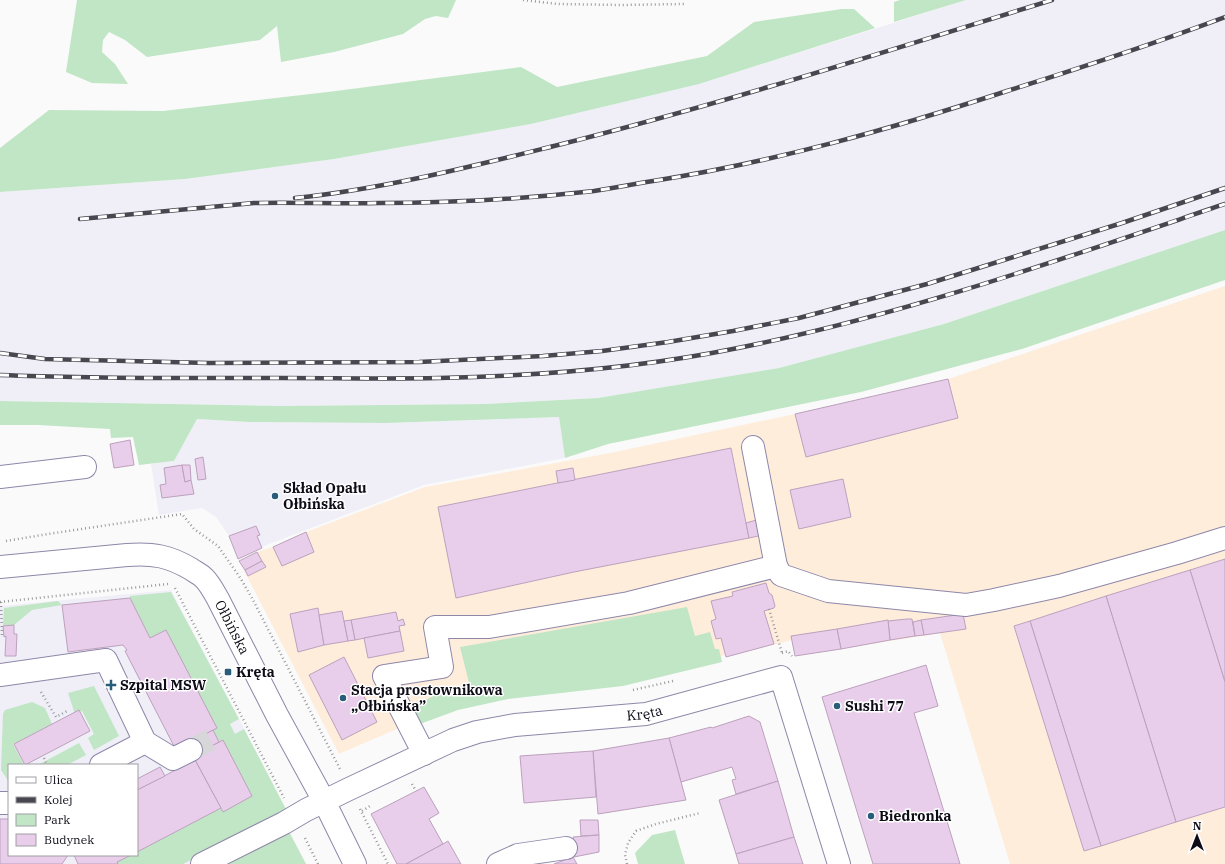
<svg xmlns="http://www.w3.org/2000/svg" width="1225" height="864" font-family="'IBM Plex Serif',serif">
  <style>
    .built { fill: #f0eff8; fill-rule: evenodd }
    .industrial { fill: #ffeddc }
    .green { fill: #c0e6c5 }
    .building { fill: #e9ceeb; stroke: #bca1bd }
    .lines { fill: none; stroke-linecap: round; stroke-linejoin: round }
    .minor-tunnel { stroke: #d7d6d8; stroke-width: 22; stroke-dasharray: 22 11; stroke-linecap: butt }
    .minor-casing { stroke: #8e87a8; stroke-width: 24 }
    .path { stroke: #99999d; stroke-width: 2.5; stroke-dasharray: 1 3; stroke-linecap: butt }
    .minor { stroke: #fff; stroke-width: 22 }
    .rail-casing { stroke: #48474f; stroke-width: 4.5 }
    .rail { stroke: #fff; stroke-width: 3; stroke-dasharray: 9; stroke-linecap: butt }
    .poi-dot { fill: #295e7a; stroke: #fff; stroke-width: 1.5 }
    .labels { text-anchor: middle; stroke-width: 3; stroke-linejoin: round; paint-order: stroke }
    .poi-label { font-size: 14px; font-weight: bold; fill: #0e0c17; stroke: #fff; text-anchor: start }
    .street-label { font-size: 14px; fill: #0e0c17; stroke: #fff }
  </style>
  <rect width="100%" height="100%" fill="#fafafa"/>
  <g class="built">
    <polygon points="966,0 1225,0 1225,230 944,324 779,368 598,398 485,404 280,406 0,401 0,192 185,179 334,159 531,124 699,84"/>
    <polygon points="559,417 565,458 424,485 264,546 238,559 229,536 216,517 202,508 159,515 151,464 174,461 197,419 249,422 386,423"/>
    <path d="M171,590L275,787L268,789L306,864H0V606ZM9,765H137V855H9Z"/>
  </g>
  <polygon class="industrial" points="1225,286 1225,864 1010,864 940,633 795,656 792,640 726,657 725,655 713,659 497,694 399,728 339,754 239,561 257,552 273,547 306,532 425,487 610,453 795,414 948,379"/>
  <g class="green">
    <polygon points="77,0 456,0 448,18 436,16 425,19 403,34 334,52 281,62 277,26 260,40 147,57 125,40 109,32 103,40 102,52 115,64 128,84 92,83 66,72"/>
    <polygon points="900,0 966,0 894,22 894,2"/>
    <polygon points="842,9 854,9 875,28 699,84 531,124 334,159 185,179 0,192 0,148 49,110 163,111 328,92 521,67 557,87 707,56 754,22"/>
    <polygon points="1225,230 1225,280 1022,349 861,392 608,444 565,458 559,417 386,423 249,422 197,419 174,461 139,465 133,437 111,438 110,429 38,425 0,425 0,401 280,406 485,404 598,398 779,368 944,324"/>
    <polygon points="171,592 239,719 230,724 235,734 244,729 287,811 183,864 118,864 117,862 131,855 137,855 137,852 221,808 223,812 252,796 223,741 219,742 213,730 216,728 166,630 150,638 130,598 130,596"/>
    <polygon points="58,601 62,605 32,610 14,625 3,626 4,608"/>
    <polygon points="687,607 695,636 710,632 715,649 719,649 722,662 623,686 508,699 458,710 420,724 414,720 414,709 429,698 469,683 460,647"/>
    <polygon points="94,686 119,736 94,750 88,738 94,734 82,711 75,714 68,693"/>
    <polygon points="32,702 45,708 52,724 13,744 24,765 9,765 9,782 1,770 3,714 5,710"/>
    <polygon points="79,743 86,755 67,765 38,765"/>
    <polygon points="287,828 306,864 217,864"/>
    <polygon points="675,830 685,864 638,864 635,853 652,835"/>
  </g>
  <g class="building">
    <polygon points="948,379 958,418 806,457 795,414"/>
    <polygon points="130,440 134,465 114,468 110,444"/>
    <polygon points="731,448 749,538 574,572 456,598 438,507"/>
    <polygon points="203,457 206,479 198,480 195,459"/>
    <polygon points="182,465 185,482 191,480 194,494 162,498 160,485 166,484 164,468"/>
    <polygon points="182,465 190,465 191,480 185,482"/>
    <polygon points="573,468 575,480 558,483 556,471"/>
    <polygon points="843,479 851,517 799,529 790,490"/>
    <polygon points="760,519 763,535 749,538 746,523"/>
    <polygon points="256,526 260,535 257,536 262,548 238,559 229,536"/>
    <polygon points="306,532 314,552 282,566 273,547"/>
    <polygon points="257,552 262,561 245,570 239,561"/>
    <polygon points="1225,559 1225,682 1190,570"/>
    <polygon points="262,561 266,567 248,576 245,570"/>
    <polygon points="1190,570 1225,682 1225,807 1176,822 1106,596"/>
    <polygon points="766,583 769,593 772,595 775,606 774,608 764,611 774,644 726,657 721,638 716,639 711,621 716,619 711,601 733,596 732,592"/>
    <polygon points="1106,596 1176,822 1101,846 1030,621"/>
    <polygon points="130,598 150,638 166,630 217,728 176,750 125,651 127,650 123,645 68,652 62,605"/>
    <polygon points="318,608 324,645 298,652 290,614"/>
    <polygon points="342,611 348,641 324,645 319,615"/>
    <polygon points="396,612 398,621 403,619 405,625 399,626 400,631 355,640 351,620"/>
    <polygon points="963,614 966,629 924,635 921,620"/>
    <polygon points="907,619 912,619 915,636 890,640 888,621"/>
    <polygon points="351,620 355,640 348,641 344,621"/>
    <polygon points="888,620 890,640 841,649 837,629"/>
    <polygon points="921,620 924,635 915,636 913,622"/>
    <polygon points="1030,621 1101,846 1084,851 1014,626"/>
    <polygon points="14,625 14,634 17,634 16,656 5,656 6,636 4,637 3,626"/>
    <polygon points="837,629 841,649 795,656 791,636"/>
    <polygon points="400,631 404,651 368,658 364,638"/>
    <polygon points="344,657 377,722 342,740 309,675"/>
    <polygon points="926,665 938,706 914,713 960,864 873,864 822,697"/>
    <polygon points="79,710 90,731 25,765 14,744"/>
    <polygon points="749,716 760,722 778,781 736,794 732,780 736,779 732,767 681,782 669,738 711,727 712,728"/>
    <polygon points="213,730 219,742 194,756 187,744"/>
    <polygon points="669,738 686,800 598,814 593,751"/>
    <polygon points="223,740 252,796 223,812 193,756"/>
    <polygon points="593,751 596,797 524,803 520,756"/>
    <polygon points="195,760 221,808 137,852 137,790"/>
    <polygon points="160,767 165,776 137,790 137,779"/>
    <polygon points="778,781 794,837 736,854 719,800"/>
    <polygon points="424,787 439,813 429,819 443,844 406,864 397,864 371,814"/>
    <polygon points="0,819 9,819 9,855 68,855 62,864 0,864"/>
    <polygon points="580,820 598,820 599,835 581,836"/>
    <polygon points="599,835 599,852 574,857 573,837"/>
    <polygon points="794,837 803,864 739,864 736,854"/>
    <polygon points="448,841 461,864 406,864 443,844"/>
    <polygon points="74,855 131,855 117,862 118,864 78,864"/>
    <polygon points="573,857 577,864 554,864"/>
  </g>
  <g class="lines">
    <polyline class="minor-tunnel" points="191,750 216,737"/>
    <defs>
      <g id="minor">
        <polyline points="753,447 776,566 781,575 828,591 966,605 994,600 1059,586 1177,553 1225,538"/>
        <polyline points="0,477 85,467"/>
        <path id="s1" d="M0,567L127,555C153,553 169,556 191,569C195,572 200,574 204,578C210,584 214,592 218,599L277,715L324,801L355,864"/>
        <polyline points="0,675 106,660 145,742 173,759 191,750"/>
        <polyline points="424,754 384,676 442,667 435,627 489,627 629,603 776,566"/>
        <polyline points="101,765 145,742"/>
        <polyline points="0,803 9,803"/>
        <path id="s2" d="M202,864L284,823L306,810L349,789L453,740L477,732L515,725L646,714L781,677L839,864"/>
        <polyline points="498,864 518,855 566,848"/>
      </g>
    </defs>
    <use href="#minor" class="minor-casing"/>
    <g class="path">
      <polyline points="523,0 558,4 620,5 686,4"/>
      <polyline points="6,541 48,534 182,514 194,529 218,546 241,579 253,600 340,769"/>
      <polyline points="175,588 284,798"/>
      <polyline points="0,602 168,584"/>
      <polyline points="1,602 2,636"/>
      <polyline points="769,609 782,653"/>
      <polyline points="782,653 788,651 792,656"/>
      <polyline points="633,690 673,681"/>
      <polyline points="41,692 56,717 69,710"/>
      <polyline points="44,758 47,765"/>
      <polyline points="412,784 416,791"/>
      <polyline points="360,809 388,864"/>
      <polyline points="362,811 370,806"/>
      <polyline points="305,838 318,864"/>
      <polyline points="627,864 625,855 628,843 636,831 656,824 700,813"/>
    </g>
    <use href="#minor" class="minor"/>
    <defs>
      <g id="rail">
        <path d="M295,198C383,189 469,167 554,146C722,104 887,51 1052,0"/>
        <path d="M80,219L254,203C296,202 338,204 379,203C451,203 523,199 594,191C614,188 634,184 653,181C774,162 891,129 1007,91C1080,68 1153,44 1225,17"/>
        <polyline points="0,353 45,359 209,363 419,362 543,356 602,351 668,342 733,331 799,318 927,284 1122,223 1225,188"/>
        <path d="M0,375C94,379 188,378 282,378C334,378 387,379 439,378C539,376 640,368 738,348C904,315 1065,258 1225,204"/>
      </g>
    </defs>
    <use href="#rail" class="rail-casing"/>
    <use href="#rail" class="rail"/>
  </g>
  <g class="poi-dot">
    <circle cx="275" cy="496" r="4"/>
    <rect x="224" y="668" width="8" height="8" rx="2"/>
    <path d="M109 679h4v4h4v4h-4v4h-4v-4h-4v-4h4z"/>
    <circle cx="343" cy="698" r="4"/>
    <circle cx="837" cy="706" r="4"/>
    <circle cx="871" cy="816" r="4"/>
  </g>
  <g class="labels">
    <g class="poi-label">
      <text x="283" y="493">Skład Opału<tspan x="283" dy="16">Ołbińska</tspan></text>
      <text x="236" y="677">Kręta</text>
      <text x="120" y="690">Szpital MSW</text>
      <text x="351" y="695">Stacja prostownikowa<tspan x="351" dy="16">„Ołbińska”</tspan></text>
      <text x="845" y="711">Sushi 77</text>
      <text x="879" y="821">Biedronka</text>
    </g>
    <g class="street-label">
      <text dy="5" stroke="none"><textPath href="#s1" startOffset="267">Ołbińska</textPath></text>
      <text dy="5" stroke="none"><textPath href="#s2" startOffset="474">Kręta</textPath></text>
    </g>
  </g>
  <rect x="8" y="764" width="130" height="92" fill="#ffffff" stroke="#9f9ea2"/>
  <rect x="16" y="777" width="20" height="6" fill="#ffffff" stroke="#9f9ea2"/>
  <text x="44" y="784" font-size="12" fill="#0e0c17">Ulica</text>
  <rect x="16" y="797" width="20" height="6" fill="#48474f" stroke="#9f9ea2"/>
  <text x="44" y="804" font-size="12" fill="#0e0c17">Kolej</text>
  <rect x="16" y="814" width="20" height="12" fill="#c0e6c5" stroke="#9f9ea2"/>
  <text x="44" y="824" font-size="12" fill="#0e0c17">Park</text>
  <rect x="16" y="834" width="20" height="12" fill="#e9ceeb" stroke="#9f9ea2"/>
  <text x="44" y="844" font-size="12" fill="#0e0c17">Budynek</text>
  <g transform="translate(1197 836)" stroke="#ffffff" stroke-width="3" paint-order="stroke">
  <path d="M0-3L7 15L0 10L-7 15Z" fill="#0e0c17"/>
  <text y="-6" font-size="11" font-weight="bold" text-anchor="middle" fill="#0e0c17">N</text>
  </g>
</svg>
